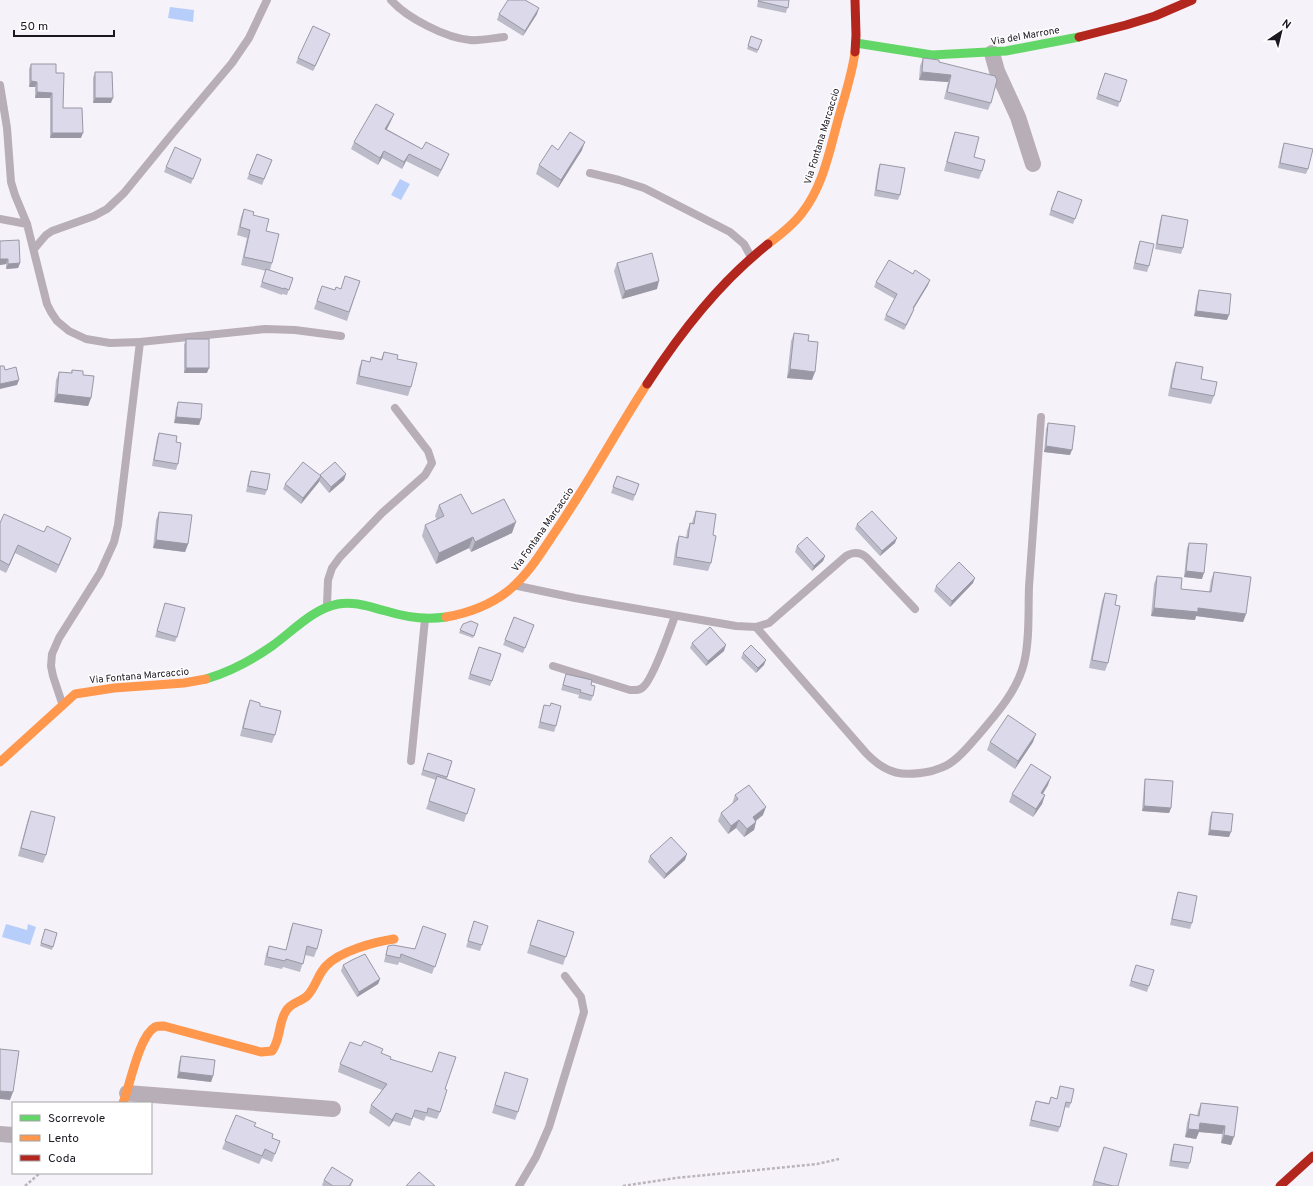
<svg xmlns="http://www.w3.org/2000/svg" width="1313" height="1186" font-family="Overpass,sans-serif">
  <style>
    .water { fill: #b7cefa }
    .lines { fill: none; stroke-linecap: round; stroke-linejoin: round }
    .path { stroke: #bab4bb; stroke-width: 2.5; stroke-dasharray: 3 2; stroke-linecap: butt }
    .lane { stroke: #b8aeb7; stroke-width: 8 }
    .street { stroke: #b8aeb7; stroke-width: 16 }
    .fast { stroke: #63d668; stroke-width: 9 }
    .slow { stroke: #ff974d; stroke-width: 9 }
    .jam { stroke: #b3261e; stroke-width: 9 }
    .wall { fill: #bcbbc9 }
    .shaded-wall { fill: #9998a4 }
    .building { fill: #dbd9ea; stroke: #9998a4 }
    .labels { text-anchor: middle; stroke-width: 3; stroke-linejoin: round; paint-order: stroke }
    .street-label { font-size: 10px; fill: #1c1821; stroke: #fff }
  </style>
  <rect width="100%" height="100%" fill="#f6f2fa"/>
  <g class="water">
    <polygon points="170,7 194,10 193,22 168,18"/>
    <polygon points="400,179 410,184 401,200 391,195"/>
    <polygon points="6,924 27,930 28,924 36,927 30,945 2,937"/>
  </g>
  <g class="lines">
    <g class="path">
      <polyline points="25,1186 40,1173"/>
      <polyline points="623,1186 676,1178 817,1164 839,1159"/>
    </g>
    <g class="lane">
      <path d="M391,0C407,18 446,38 470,40C481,41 493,38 504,37"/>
      <polyline points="0,85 7,128 11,182 15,195 27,224"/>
      <polyline points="590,173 619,180 644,188 730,232 744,244 751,257"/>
      <polyline points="0,219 27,224 47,304 51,312 57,321 69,331 86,339 110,343 140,342 124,476 118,525 114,542 100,573 59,638 52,654 51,666 53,676 62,703"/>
      <polyline points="34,249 46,235 52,231 94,216 107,209 124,193 173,133 232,63 249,38 267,0"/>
      <polyline points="140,342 265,329 295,330 341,336"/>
      <path d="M518,586L575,598L736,626L756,627L769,623L846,556C853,552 860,552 866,557L915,609"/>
      <polyline points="327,605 328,580 332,568 340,557 382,513 425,475 432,463 428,451 395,408"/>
      <path d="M756,627L866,753C887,775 903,777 932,771C938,769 944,767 949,764C959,758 967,748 975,739C994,717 1017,692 1024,663C1030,639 1028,612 1029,587C1033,531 1037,474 1041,417"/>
      <path d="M553,666L630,690C634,690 638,691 642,688C652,682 670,630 675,616"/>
      <polyline points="411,761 425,619"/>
      <polyline points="519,1186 536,1157 549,1127 584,1012 581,997 565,976"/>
    </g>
    <g class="street">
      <polyline points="992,53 997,71 1018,117 1033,164"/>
      <polyline points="127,1093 333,1109"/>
      <polyline points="0,1134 13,1135"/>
    </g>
    <g class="fast">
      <polyline points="856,43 932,55 1006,51 1079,37"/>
      <path d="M206,679C229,672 252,660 272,646C292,632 312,609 338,604C355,601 370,607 386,611C405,617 426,620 446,617"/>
    </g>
    <g class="slow">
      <path d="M768,244C780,235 793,225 802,213C823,186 829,153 838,120C844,98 852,75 855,52"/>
      <path d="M446,617C468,613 490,605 508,591C528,575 541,553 555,532C588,484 615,433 647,384"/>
      <polyline points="0,762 75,694 114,688 184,683 206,679"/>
      <path d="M123,1103C130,1085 139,1036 155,1027C157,1026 161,1026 164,1026L261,1052L272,1051C281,1039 278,1023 286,1011C291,1002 302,1002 308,995C316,986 318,974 326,966C340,951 374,942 394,939"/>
    </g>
    <g class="jam">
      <polyline points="855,0 856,35 855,52"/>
      <polyline points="1079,37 1126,25 1155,16 1192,0"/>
      <path d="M647,384C681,332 719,283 768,244"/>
      <polyline points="1280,1186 1313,1156"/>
    </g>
  </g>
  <g class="wall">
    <polygon points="758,0 789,0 786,13 757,7"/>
    <polygon points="499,14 537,14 523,36 497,20"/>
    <polygon points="751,36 762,40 757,53 747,49"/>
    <polygon points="328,39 313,71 296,63 298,58"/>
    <polygon points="923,58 939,62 991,103 988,110 944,99 948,82 919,80 920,66"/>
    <polygon points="31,64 56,73 63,108 81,138 50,138 50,98 35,98 35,87 29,87 29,69"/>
    <polygon points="95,72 111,103 93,103 93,78"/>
    <polygon points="1105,73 1127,80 1118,107 1096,99"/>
    <polygon points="391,121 387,129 422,149 449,154 446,161 438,177 406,161 402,169 382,158 378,165 351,149 354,142"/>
    <polygon points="955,132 974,157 982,171 979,179 944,171 952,140"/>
    <polygon points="1284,143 1308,169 1306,174 1278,168 1282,149"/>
    <polygon points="558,150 582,150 558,188 536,174 539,165"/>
    <polygon points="257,154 272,160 262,185 247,179"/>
    <polygon points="201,159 191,184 164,172 166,167"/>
    <polygon points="880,164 900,195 898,200 874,196 878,169"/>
    <polygon points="1058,191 1082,200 1073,224 1049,215"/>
    <polygon points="244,209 253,215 266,231 272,263 270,270 293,278 287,295 282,294 282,295 260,287 266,271 241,265 247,238 237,235 241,217"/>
    <polygon points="1162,215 1183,248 1181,254 1155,249 1160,221"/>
    <polygon points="0,241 20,263 18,268 6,269 6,264 0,265"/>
    <polygon points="1140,241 1149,266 1147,272 1133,269 1138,246"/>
    <polygon points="617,263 657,289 622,299 614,271"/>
    <polygon points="360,281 347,321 314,309 322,286 334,290 341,289"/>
    <polygon points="876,282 928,285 914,308 912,314 904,330 884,320 886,315 895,299 874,287"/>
    <polygon points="1199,290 1227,320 1194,316 1197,296"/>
    <polygon points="794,333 808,341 812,380 787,378 791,341"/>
    <polygon points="186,339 207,373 184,373 184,345"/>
    <polygon points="384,352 397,359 411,387 408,396 356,384 359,368 362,360 370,362 371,357 381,359"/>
    <polygon points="1176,362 1201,379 1214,396 1211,404 1168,396 1173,370"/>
    <polygon points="72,370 91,398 88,406 54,402 56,380 59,372 71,373"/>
    <polygon points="178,402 201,419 199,425 174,423 176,408"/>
    <polygon points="1048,423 1070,455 1044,452 1046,429"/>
    <polygon points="159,433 176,442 178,464 176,470 152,466 157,438"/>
    <polygon points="251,471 267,490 265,495 246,492 249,476"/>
    <polygon points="346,474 344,480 329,493 319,481 301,504 283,489 285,484 320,476 320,475"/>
    <polygon points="617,476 639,484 633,501 611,493"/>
    <polygon points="439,505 472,514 512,533 471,552 469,548 436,564 422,536 425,525 437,520 435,516"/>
    <polygon points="696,511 713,535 711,563 708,571 673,565 676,544 679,536 686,538 687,531 690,523 692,523 693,519"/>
    <polygon points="159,512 188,544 185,552 153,548 156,520"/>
    <polygon points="0,523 68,546 56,573 15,553 6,573 0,570"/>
    <polygon points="857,524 895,543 880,556 855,529"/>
    <polygon points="1189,543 1202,579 1184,577 1187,548"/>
    <polygon points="797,546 825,556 823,561 812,571 795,552"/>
    <polygon points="1214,572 1246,614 1243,622 1196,616 1195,620 1151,616 1154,584 1157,576 1181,589 1209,592 1211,580"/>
    <polygon points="973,583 950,607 934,591 936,586"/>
    <polygon points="1105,593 1115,605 1108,663 1105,671 1089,668 1102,601"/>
    <polygon points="165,603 177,637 175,642 155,637"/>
    <polygon points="514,617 534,625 523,653 503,645"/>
    <polygon points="463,624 478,624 473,638 459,633"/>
    <polygon points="692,643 724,651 706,666 690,648"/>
    <polygon points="477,652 492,681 490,686 468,679"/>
    <polygon points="743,653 764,665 756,673 741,658"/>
    <polygon points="566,674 591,685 593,696 591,701 578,698 579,695 561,690"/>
    <polygon points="250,700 260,706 275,735 272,743 240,736 247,708"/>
    <polygon points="551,703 556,726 554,732 538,728 544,705 550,706"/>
    <polygon points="990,742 1033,742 1015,769 987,750"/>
    <polygon points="428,753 452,761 447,779 475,789 464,822 426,809 436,780 421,775"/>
    <polygon points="1145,779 1171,808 1169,813 1142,811 1144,784"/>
    <polygon points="1048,785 1043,794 1045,795 1042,804 1033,817 1009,802 1012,794"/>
    <polygon points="735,795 763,815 756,821 756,822 754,830 744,837 736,828 728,834 718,821 721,813 732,804"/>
    <polygon points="31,811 46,855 43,863 18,856 28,819"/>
    <polygon points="1212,812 1229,837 1208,835 1210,817"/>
    <polygon points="650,856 685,860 664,879 648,862"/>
    <polygon points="1178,892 1192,923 1190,929 1170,925 1176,898"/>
    <polygon points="538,920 574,932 563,965 527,953"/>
    <polygon points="474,921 482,945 480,951 466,947"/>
    <polygon points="293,923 317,949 314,957 305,955 300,972 283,967 282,969 264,965 266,954 269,946 286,950 290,931"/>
    <polygon points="45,929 57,933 52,950 40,946"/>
    <polygon points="446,934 432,974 399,962 398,965 384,962 386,953 388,946 415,949"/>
    <polygon points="343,965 380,979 378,984 357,997 341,971"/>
    <polygon points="1136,965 1149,986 1147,992 1129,986"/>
    <polygon points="361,1046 381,1053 445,1089 440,1112 437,1119 426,1116 424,1121 413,1117 410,1126 393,1121 389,1127 369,1113 371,1105 382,1090 338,1072 340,1064"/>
    <polygon points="181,1056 213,1076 211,1082 177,1078 179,1062"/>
    <polygon points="505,1072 518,1112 515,1120 492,1113"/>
    <polygon points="1060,1086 1071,1103 1069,1108 1065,1107 1060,1127 1058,1132 1029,1126 1034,1106 1036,1101 1049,1103 1051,1097 1057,1099"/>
    <polygon points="1201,1103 1238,1107 1231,1145 1221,1143 1222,1134 1199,1132 1196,1139 1185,1137 1187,1123 1190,1114 1197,1116 1198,1111"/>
    <polygon points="236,1115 272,1138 280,1141 272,1162 262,1158 259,1164 222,1149"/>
    <polygon points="1174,1144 1190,1163 1188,1169 1169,1166 1172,1149"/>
    <polygon points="1104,1147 1118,1186 1092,1186 1101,1156"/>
    <polygon points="324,1180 353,1180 351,1186 323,1186 322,1185"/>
  </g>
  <g class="shaded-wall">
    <polygon points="539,8 537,14 523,36 525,31"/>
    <polygon points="330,34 328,39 313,71 315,66"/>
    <polygon points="922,72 951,75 948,82 919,80"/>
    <polygon points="31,81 37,82 35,87 29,87"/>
    <polygon points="37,92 52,93 50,98 35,98"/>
    <polygon points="95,98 113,98 111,103 93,103"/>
    <polygon points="394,114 391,121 383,136 385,129"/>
    <polygon points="52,133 83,133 81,138 50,138"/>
    <polygon points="585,142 582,150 558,188 561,180"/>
    <polygon points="384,151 382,158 378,165 380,158"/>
    <polygon points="409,154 406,161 402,169 404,162"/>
    <polygon points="449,154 446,161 438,177 441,170"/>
    <polygon points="0,259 8,259 6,264 0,265"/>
    <polygon points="20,263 18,268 6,269 8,264"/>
    <polygon points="930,280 928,285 911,313 913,308"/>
    <polygon points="659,281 657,289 622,299 625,291"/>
    <polygon points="914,309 912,314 904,330 906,325"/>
    <polygon points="1196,311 1229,315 1227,320 1194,316"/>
    <polygon points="186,368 209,368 207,373 184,373"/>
    <polygon points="790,369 815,372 812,380 787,378"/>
    <polygon points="19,380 17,385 0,389 0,384"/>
    <polygon points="57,394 91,398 88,406 54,402"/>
    <polygon points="176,417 201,419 199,425 174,423"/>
    <polygon points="1046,446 1072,450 1070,455 1044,452"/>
    <polygon points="346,474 344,480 329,493 331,487"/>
    <polygon points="321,476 319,482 301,504 303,498"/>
    <polygon points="516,522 512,533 471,552 475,542"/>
    <polygon points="473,537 469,548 436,564 439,553"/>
    <polygon points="71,538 68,546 56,573 59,565"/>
    <polygon points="897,538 895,543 880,556 882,551"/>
    <polygon points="156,540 188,544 185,552 153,548"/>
    <polygon points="18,545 15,553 6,573 9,565"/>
    <polygon points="825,556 823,561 812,571 814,566"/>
    <polygon points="1186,571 1204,573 1202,579 1184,577"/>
    <polygon points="975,578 973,583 950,607 952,601"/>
    <polygon points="1154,608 1198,608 1246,614 1243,622 1196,616 1195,620 1151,616"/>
    <polygon points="726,645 724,651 706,666 708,661"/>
    <polygon points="766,660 764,665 756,673 758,668"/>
    <polygon points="1036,734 1033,742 1015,769 1018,761"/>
    <polygon points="1051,777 1048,785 1038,801 1041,793"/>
    <polygon points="1045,795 1042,804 1033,817 1036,809"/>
    <polygon points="1144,806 1171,808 1169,813 1142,811"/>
    <polygon points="766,807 763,815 750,825 753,817"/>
    <polygon points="739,820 736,828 728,834 731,826"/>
    <polygon points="756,822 754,830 744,837 747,829"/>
    <polygon points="1210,830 1231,832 1229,837 1208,835"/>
    <polygon points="687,854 685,860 664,879 666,874"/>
    <polygon points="380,979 378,984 357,997 359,992"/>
    <polygon points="179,1072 213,1076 211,1082 177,1078"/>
    <polygon points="0,1091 13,1092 10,1100 0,1099"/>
    <polygon points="396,1113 393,1121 389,1127 392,1120"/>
    <polygon points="1200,1123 1225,1126 1222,1134 1199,1132 1196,1139 1185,1137 1188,1129"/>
    <polygon points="1224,1135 1234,1137 1231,1145 1221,1143"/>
  </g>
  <g class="building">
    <polygon points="508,0 525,0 539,8 525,31 499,14"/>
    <polygon points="759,0 789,0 788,8 758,1"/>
    <polygon points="313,26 330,34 315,66 298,58"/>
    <polygon points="751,36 762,40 758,50 748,46"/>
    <polygon points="923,58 939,60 939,62 995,76 997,80 991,103 947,92 951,75 922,72"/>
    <polygon points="31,64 56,64 56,73 64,73 63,108 82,108 83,133 52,133 52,93 37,92 37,82 31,81"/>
    <polygon points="95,72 112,72 113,98 95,98"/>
    <polygon points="1105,73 1127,80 1120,102 1098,94"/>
    <polygon points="376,104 394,114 385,129 422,149 426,142 449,154 441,170 409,154 404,162 384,151 380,158 354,142"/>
    <polygon points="570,132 585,142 561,180 539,165 552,145 558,150"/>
    <polygon points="955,132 979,137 974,157 985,160 982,171 947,162"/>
    <polygon points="1284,143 1313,149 1308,169 1280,163"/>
    <polygon points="175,147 201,159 193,179 166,167"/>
    <polygon points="257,154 272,160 264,179 249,174"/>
    <polygon points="880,164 905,168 900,195 876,190"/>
    <polygon points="1058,191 1082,200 1075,219 1051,210"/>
    <polygon points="244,209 254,212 253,215 269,219 266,231 279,234 272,263 244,257 250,230 240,227"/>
    <polygon points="1162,215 1188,220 1183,248 1157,244"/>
    <polygon points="19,240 20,263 8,264 8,259 0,259 0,241"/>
    <polygon points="1140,241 1154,244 1149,266 1135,263"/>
    <polygon points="652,253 659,281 625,291 617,263"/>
    <polygon points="889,260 913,274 915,270 930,280 913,308 914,309 906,325 886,315 897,294 876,282"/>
    <polygon points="266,269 293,278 289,290 284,288 284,289 262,282"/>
    <polygon points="345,276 360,281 349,312 317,301 322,286 335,290 336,287 341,289"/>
    <polygon points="1199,290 1231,294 1229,315 1196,311"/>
    <polygon points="794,333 809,335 808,341 818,342 815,372 790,369"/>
    <rect x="186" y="339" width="23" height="29"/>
    <polygon points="384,352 398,355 397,359 417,363 411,387 359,376 362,360 370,362 371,357 382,360"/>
    <polygon points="1176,362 1203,367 1201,379 1217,382 1214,396 1171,388"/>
    <polygon points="0,366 4,366 5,370 16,367 19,380 0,384"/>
    <polygon points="72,370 83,371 83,375 94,376 91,398 57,394 59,372 72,373"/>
    <polygon points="178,402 202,404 201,419 176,417"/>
    <polygon points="1048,423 1075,426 1072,450 1046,446"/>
    <polygon points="159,433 177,436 176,442 181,443 178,464 154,460"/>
    <polygon points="303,462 321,476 303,498 285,484"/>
    <polygon points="335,462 346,474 331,487 320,475"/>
    <polygon points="251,471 270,474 267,490 248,486"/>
    <polygon points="617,476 639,484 635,495 613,487"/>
    <polygon points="461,494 472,514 504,499 516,522 475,542 473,537 439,553 425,525 444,516 439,505"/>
    <polygon points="696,511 716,514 713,535 716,536 711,563 676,557 679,536 688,538 690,523 694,524"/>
    <polygon points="872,511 897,538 882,551 857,524"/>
    <polygon points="159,512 192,515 188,544 156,540"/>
    <polygon points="4,514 44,532 47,526 71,538 59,565 18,545 9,565 0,560 0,523"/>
    <polygon points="807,537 825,556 814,566 797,546"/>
    <polygon points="1189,543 1207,544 1204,573 1186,571"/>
    <polygon points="959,562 975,578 952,601 936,586"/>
    <polygon points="1214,572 1251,577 1246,614 1198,608 1198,612 1154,608 1157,576 1182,578 1181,589 1211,592"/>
    <polygon points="1105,593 1117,595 1115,605 1120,606 1108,663 1092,660"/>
    <polygon points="165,603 185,608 177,637 157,631"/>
    <polygon points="514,617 534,625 525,648 505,640"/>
    <polygon points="471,621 478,624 474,636 460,630 463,624"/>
    <polygon points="710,627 726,645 708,661 692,643"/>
    <polygon points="751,645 766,660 758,668 743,653"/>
    <polygon points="479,647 501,654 492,681 470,674"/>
    <polygon points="566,674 592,680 591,685 595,686 593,696 580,692 581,690 563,685"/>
    <polygon points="250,700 260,703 260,706 281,711 275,735 243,728"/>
    <polygon points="551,703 561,706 556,726 540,722 544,705 550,706"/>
    <polygon points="1008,715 1036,734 1018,761 990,742"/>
    <polygon points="428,753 452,761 447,777 423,770"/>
    <polygon points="1031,764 1051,777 1041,793 1045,795 1036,809 1012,794"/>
    <polygon points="437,776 475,789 467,814 429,801"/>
    <polygon points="1145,779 1173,781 1171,808 1144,806"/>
    <polygon points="749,785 766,807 753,817 756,822 747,829 739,820 731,826 721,813 738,799 735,795"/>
    <polygon points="31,811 55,817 46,855 21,848"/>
    <polygon points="1212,812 1233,814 1231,832 1210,830"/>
    <polygon points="671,837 687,854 666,874 650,856"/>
    <polygon points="1178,892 1197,896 1192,923 1172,919"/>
    <polygon points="538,920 574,932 566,957 530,945"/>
    <polygon points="474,921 488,926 482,945 468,941"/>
    <polygon points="293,923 322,930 317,949 307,946 303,964 286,959 285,961 267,957 269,946 286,950"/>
    <polygon points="423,926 446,934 435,967 401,954 400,958 386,955 388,946 393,945 415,949"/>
    <polygon points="45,929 57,933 53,947 41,943"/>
    <polygon points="365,954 380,979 359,992 343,965 352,960"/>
    <polygon points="1136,965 1154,970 1149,986 1131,981"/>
    <polygon points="364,1041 383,1049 381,1053 391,1057 390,1059 432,1072 439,1052 456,1057 445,1089 447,1090 440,1112 428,1108 427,1113 415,1110 412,1119 396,1113 392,1120 371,1105 387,1084 340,1064 350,1042 361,1046"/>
    <polygon points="0,1049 19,1051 13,1092 0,1091"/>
    <polygon points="181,1056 215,1060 213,1076 179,1072"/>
    <polygon points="505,1072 528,1079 518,1112 495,1105"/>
    <polygon points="1060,1086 1074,1089 1071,1103 1066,1102 1060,1127 1031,1120 1036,1101 1049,1104 1051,1097 1057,1099"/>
    <polygon points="1201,1103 1238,1107 1234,1137 1224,1135 1225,1126 1200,1123 1199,1130 1188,1129 1190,1114 1199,1116"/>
    <polygon points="236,1115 256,1123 254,1126 273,1134 272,1138 280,1141 275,1154 265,1149 262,1156 225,1141"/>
    <polygon points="1174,1144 1193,1147 1190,1163 1171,1161"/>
    <polygon points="1104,1147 1127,1154 1118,1186 1113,1186 1094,1181"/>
    <polygon points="332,1167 353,1180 349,1186 333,1186 324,1180"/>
    <polygon points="419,1172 435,1186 406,1186"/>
  </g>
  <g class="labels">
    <g class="street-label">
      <text transform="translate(1025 35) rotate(-10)" y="4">Via del Marrone</text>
      <text transform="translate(821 136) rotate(-73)" y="4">Via Fontana Marcaccio</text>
      <text transform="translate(542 529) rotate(-55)" y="4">Via Fontana Marcaccio</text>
      <text transform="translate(139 675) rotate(-5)" y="4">Via Fontana Marcaccio</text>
    </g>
  </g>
  <rect x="12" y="1102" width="140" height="72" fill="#ffffff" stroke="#a4a3a6"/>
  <rect x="20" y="1115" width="20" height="6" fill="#63d668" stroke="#a4a3a6"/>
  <text x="48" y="1122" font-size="12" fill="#1c1821">Scorrevole</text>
  <rect x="20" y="1135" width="20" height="6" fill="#ff974d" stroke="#a4a3a6"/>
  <text x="48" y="1142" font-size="12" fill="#1c1821">Lento</text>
  <rect x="20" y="1155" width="20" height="6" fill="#b3261e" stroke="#a4a3a6"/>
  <text x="48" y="1162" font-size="12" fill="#1c1821">Coda</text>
  <g transform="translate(1281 32) rotate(35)" stroke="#ffffff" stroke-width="3" paint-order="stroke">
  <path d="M0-3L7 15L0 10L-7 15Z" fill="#1c1821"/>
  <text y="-6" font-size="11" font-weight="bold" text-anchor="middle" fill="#1c1821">N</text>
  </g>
  <path d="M14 30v6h100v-6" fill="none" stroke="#1c1821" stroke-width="2"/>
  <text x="20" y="30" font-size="12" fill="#1c1821" stroke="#ffffff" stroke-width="3" paint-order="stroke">50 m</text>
</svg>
